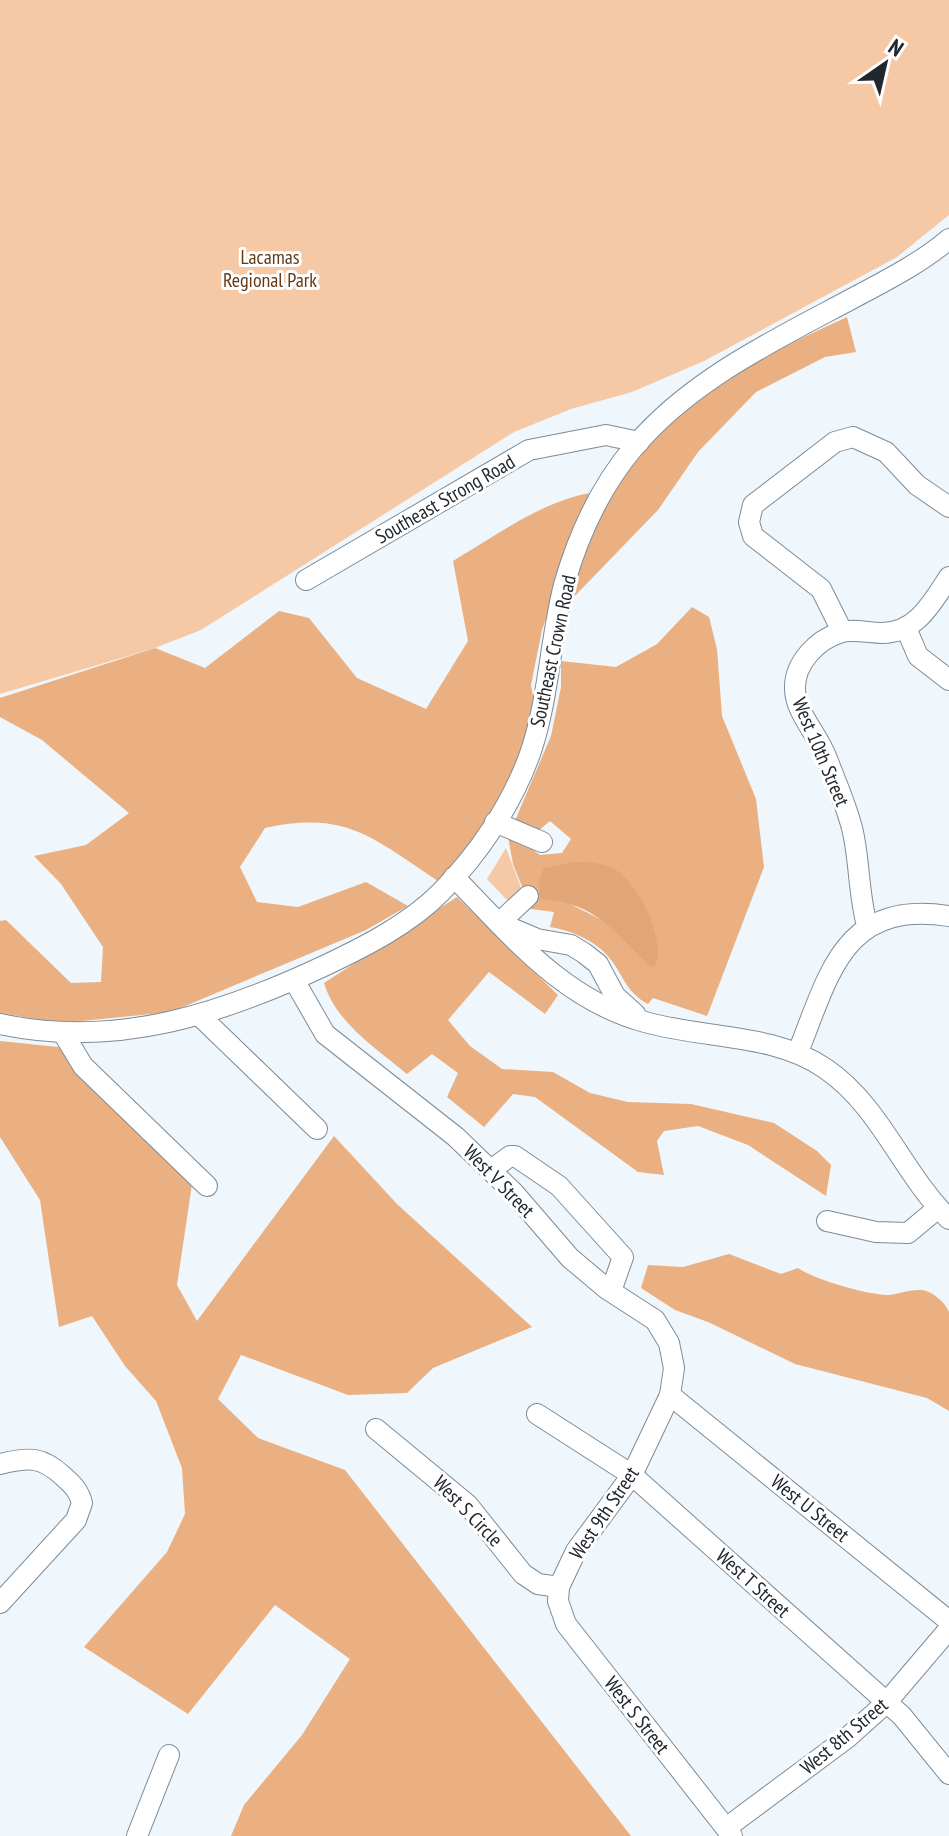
<svg xmlns="http://www.w3.org/2000/svg" width="949" height="1836" font-family="'PT Sans Narrow',sans-serif">
  <style>
    .green { fill: #f6c9a6 }
    .forest { fill: #eab081; fill-rule: evenodd }
    .water { fill: #e0a678 }
    .lines { fill: none; stroke-linecap: round; stroke-linejoin: round }
    .minor-casing { stroke: #7c8c9a; stroke-width: 22 }
    .minor { stroke: #fff; stroke-width: 20 }
    .labels { text-anchor: middle; stroke-width: 6; stroke-linejoin: round; paint-order: stroke }
    .park-label { font-size: 20px; fill: #623b18; stroke: #fff }
    .street-label { font-size: 20px; fill: #21272d; stroke: #fff }
  </style>
  <rect width="100%" height="100%" fill="#eff6fc"/>
  <g class="green">
    <polygon points="0,0 949,0 949,215 897,257 704,361 632,392 571,409 514,432 201,630 155,648 0,694"/>
    <polygon points="506,848 529,909 521,915 487,879"/>
  </g>
  <g class="forest">
    <path d="M847,317L856,352L825,357L756,392L698,452L658,510L568,603C581,560 596,517 619,478C667,400 767,354 847,317Z"/>
    <path d="M589,493L542,630L531,685L535,707L512,776L475,838L438,881C373,838 346,810 265,828L240,867L257,902L298,907L366,882L408,906L366,930L171,1012L62,1023L0,1013V921L6,920L71,983L101,982L103,947L61,884L34,856L86,845L129,813L42,740L0,717V698L155,648L205,668L279,611L309,618L357,678L426,709L468,641L453,561C497,535 539,503 589,493Z"/>
    <path d="M692,607L709,617L717,649L722,716L756,799L764,867L707,1016L653,998L648,1004C625,992 623,973 607,955C592,939 570,930 550,927L554,912L531,909L513,864L508,837L551,736L561,687V661L616,667L657,644ZM550,821L571,839L562,853L540,855L524,843ZM564,901L649,917L656,964L651,966L610,924Z"/>
    <path d="M457,897L558,995L545,1014L489,972L448,1020L470,1046L502,1069L553,1072L590,1093L628,1102L691,1104L774,1123L817,1151L831,1165L826,1196L748,1145L698,1126L664,1131L657,1141L664,1175L638,1172L535,1097L513,1094L484,1127L447,1097L458,1073L432,1054L407,1074C377,1049 336,1023 324,983Z"/>
    <polygon points="0,1041 68,1048 66,1059 192,1184 177,1285 197,1321 334,1136 397,1204 532,1327 433,1368 407,1393 348,1395 241,1355 218,1399 258,1438 345,1470 631,1836 231,1836 244,1805 302,1735 350,1659 275,1605 188,1714 84,1647 167,1552 185,1514 182,1468 156,1401 125,1366 92,1316 59,1327 40,1200 0,1137"/>
    <path d="M729,1254L781,1274L798,1268C816,1280 862,1293 885,1295C897,1295 910,1289 921,1290C931,1290 946,1303 949,1312C949,1326 949,1391 949,1411L927,1398L795,1364L708,1322L675,1310L641,1288L648,1265L683,1267Z"/>
  </g>
  <path class="water" d="M576,862C590,862 607,863 619,872C641,890 664,936 656,965L651,967C612,931 598,903 540,899L539,880L544,868Z"/>
  <g class="lines">
    <defs>
      <g id="minor">
        <polyline points="306,580 529,450 606,435 639,442"/>
        <polyline points="906,628 918,656 949,680"/>
        <polyline points="842,631 821,589 753,536 749,522 753,505 835,442 853,437 886,452 917,485 949,507"/>
        <polyline points="495,822 542,842"/>
        <path d="M454,877C511,935 563,1000 645,1022C704,1039 775,1033 826,1069C881,1107 902,1173 949,1219"/>
        <polyline points="528,896 499,923 537,939 571,945 584,953 598,964 615,996 635,1014"/>
        <path d="M867,925C858,893 860,860 852,828C846,805 836,782 827,759C819,735 794,712 795,687C795,663 817,640 839,633C852,628 868,633 882,633C916,633 932,603 949,577"/>
        <polyline points="294,980 325,1034 456,1137 514,1193 570,1258 607,1289 655,1320 669,1343 674,1368 670,1395 632,1475 576,1551 559,1587 558,1601 566,1624 732,1836"/>
        <polyline points="200,1016 317,1129"/>
        <path d="M0,1024C116,1049 222,1014 326,965C366,946 409,924 440,893C479,854 513,803 531,751C549,697 550,640 564,585C578,536 601,486 634,447C692,378 779,338 857,296C889,279 922,262 949,239"/>
        <polyline points="63,1033 83,1066 207,1186"/>
        <path d="M798,1052C830,972 844,900 949,916"/>
        <polyline points="491,1170 510,1156 515,1156 559,1186 623,1257 611,1291"/>
        <polyline points="827,1221 876,1232 908,1233 938,1208"/>
        <polyline points="670,1395 949,1621"/>
        <polyline points="537,1414 632,1475 902,1716 949,1774"/>
        <polyline points="376,1429 468,1505 523,1574 538,1584 559,1587"/>
        <path d="M0,1464C29,1457 42,1456 64,1477C73,1485 79,1491 82,1503L76,1520L0,1603"/>
        <polyline points="726,1828 847,1738 886,1703 949,1629"/>
        <polyline points="137,1836 169,1755"/>
      </g>
    </defs>
    <use href="#minor" class="minor-casing"/>
    <use href="#minor" class="minor"/>
  </g>
  <g class="labels">
    <g class="park-label">
      <text x="270" y="264">Lacamas<tspan x="270" dy="23">Regional Park</tspan></text>
    </g>
    <g class="street-label">
      <text transform="translate(445 499) rotate(-30)" y="7">Southeast Strong Road</text>
      <text transform="translate(553 651) rotate(-78)" y="7">Southeast Crown Road</text>
      <text transform="translate(821 752) rotate(67)" y="7">West 10th Street</text>
      <text transform="translate(499 1181) rotate(46)" y="7">West V Street</text>
      <text transform="translate(810 1508) rotate(39)" y="7">West U Street</text>
      <text transform="translate(468 1511) rotate(46)" y="7">West S Circle</text>
      <text transform="translate(604 1513) rotate(-56)" y="7">West 9th Street</text>
      <text transform="translate(753 1583) rotate(42)" y="7">West T Street</text>
      <text transform="translate(637 1715) rotate(52)" y="7">West S Street</text>
      <text transform="translate(844 1736) rotate(-40)" y="7">West 8th Street</text>
    </g>
  </g>
  <g transform="translate(885 64) rotate(34)" stroke="#ffffff" stroke-width="6" paint-order="stroke">
  <path d="M0-6L14 30L0 20L-14 30Z" fill="#21272d"/>
  <text y="-12" font-size="22" font-weight="bold" text-anchor="middle" fill="#21272d">N</text>
  </g>
</svg>
